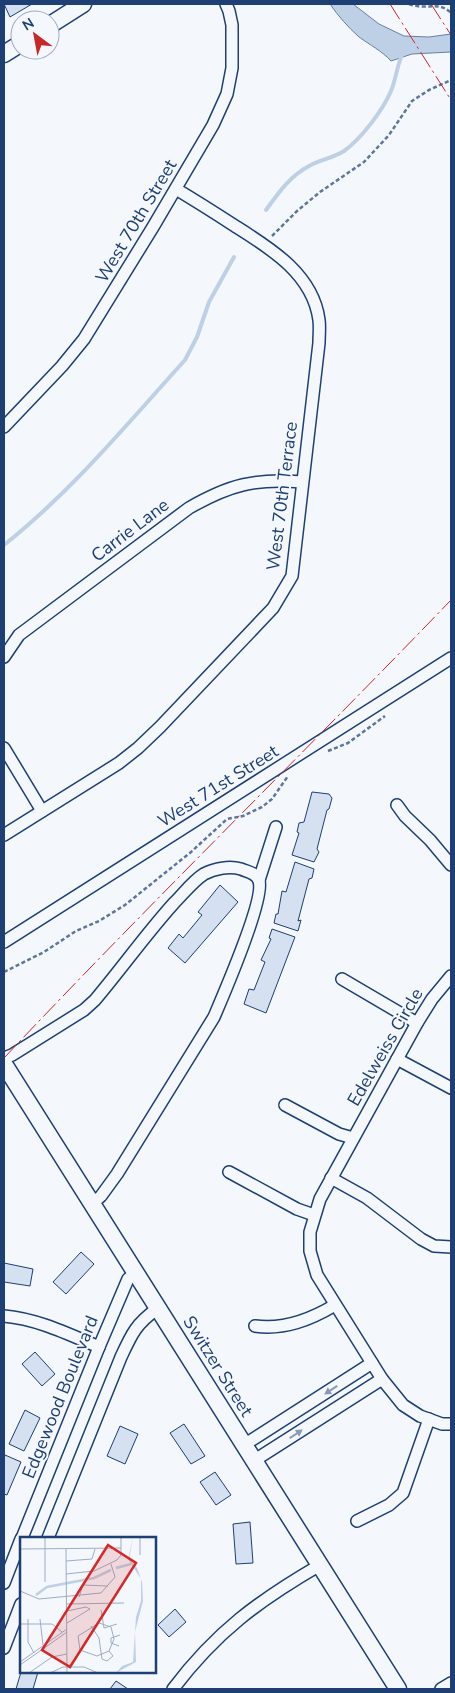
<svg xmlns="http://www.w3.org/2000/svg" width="455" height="1693" font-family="'Nunito Sans',sans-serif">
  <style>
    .water { fill: #bed0e5; stroke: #687fa3 }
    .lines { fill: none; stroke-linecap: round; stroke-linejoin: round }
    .stream { stroke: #bed0e5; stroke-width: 4 }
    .building { fill: #d5e0f0; stroke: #1d3f73 }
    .street-casing { stroke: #1d3f73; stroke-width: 14 }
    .secondary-casing { stroke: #1d3f73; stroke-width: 19 }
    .path { stroke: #5e769c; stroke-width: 2.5; stroke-dasharray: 4 2.5; stroke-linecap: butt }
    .street { stroke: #f4f7fb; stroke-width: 11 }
    .secondary { stroke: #f4f7fb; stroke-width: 16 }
    .power { stroke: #c62828; stroke-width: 1; stroke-dasharray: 18 4 2.5 4; stroke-linecap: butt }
    .oneway { fill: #889bb7 }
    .labels { text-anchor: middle; stroke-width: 4; stroke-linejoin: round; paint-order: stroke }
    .street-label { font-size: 18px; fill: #1d3f73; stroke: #f4f7fb }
    .inset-river { fill: none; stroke: #bed0e5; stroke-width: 2.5 }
    .inset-road { fill: none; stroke: #9eadc5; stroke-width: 1 }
    .view { fill: #d62828; fill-opacity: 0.15; stroke: #d62828; stroke-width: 2.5 }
    .inset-edge { fill: none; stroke: #1d3f73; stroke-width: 2.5 }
  </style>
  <rect width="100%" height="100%" fill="#f4f7fb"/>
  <path class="water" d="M330,4H353L379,24L404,36L429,37L451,34V52L412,54L391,61C382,51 370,45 359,37C348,27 338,16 330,4Z"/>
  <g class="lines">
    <g class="stream">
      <path d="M266,210C279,192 289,177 309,166C320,160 333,158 344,151C361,139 383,110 391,91C396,79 397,66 402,55"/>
      <path d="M4,545C72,491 127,424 185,360L197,337L209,302L234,257"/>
    </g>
  </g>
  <g class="building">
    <polygon points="4,4 32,4 10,17"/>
    <polygon points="312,792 329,794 332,798 329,809 327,810 317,849 319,852 314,862 292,855 299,833 297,832 299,823 304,822"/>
    <polygon points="295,862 314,869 312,878 309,879 298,921 301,920 298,931 274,923 276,914 278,914 282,891 286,892"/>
    <polygon points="220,885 238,902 185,963 168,948 179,934 183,938 202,915 198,912"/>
    <polygon points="272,929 295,937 266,1013 244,1004 249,989 254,990 265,962 261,960 271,939 269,938"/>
    <polygon points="81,1252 94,1264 66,1294 53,1282"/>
    <polygon points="4,1263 33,1269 30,1286 4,1282"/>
    <polygon points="35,1352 55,1374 42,1386 22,1364"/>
    <polygon points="25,1410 40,1418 24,1451 9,1444"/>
    <polygon points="184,1424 205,1456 191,1464 170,1433"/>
    <polygon points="120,1426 138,1434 125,1464 107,1456"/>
    <polygon points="5,1455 21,1462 7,1495 4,1494 4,1459"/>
    <polygon points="215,1472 231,1495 216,1505 200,1482"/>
    <polygon points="250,1522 253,1563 236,1564 233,1524"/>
    <polygon points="175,1609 186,1622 169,1637 158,1625"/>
    <polygon points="21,1672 38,1672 33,1689 16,1689"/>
    <polygon points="116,1681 128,1689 110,1689"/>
  </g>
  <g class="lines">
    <defs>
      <g id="street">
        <polyline points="4,427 62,366 84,339 153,227 213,125 227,94 232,68 232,25 229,11 226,4"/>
        <path d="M4,657L19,635L189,508C229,485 255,478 302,482"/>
        <polyline points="4,748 42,811"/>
        <polyline points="397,805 405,816 430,840 451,865"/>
        <path d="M4,835L119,763L138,748L160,727L273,608L292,576L319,343C319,336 320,327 319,320C313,274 270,248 235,226C215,213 196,201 176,189"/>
        <polyline points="259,880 276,827"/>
        <polyline points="4,942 451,658"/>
        <polyline points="451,976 432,999 417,1023 320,1199 310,1232 310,1251 317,1275 382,1379 403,1405 420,1416 442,1424 451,1424"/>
        <polyline points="342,979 417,1023"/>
        <path d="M4,1058L12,1055L84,1010L95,1000C122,968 146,934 174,903C184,893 193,881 204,874C215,868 230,866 241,869C248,872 257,873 259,881C265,899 223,996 214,1017L117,1174L101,1196L92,1204"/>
        <polyline points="397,1059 451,1088"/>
        <polyline points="285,1105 339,1134 353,1138"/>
        <polyline points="229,1172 297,1209 314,1215"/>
        <polyline points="331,1178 367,1198 421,1239 434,1246 451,1247"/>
        <path d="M4,1316C38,1319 68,1334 99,1347"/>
        <path d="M255,1326C284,1330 310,1320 335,1305"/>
        <polyline points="244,1445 372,1363"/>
        <polyline points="255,1460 382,1379"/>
        <polyline points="357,1521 389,1505 403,1493 429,1419"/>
        <polyline points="22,1538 99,1347 128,1279 135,1273"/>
        <path d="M48,1538L121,1357C132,1333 136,1324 158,1308"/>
        <polyline points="4,1583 21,1539"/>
        <polyline points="4,1648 21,1604"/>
        <path d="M173,1689C216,1632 258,1601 320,1565"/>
        <polyline points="441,1689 451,1683"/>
      </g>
      <g id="secondary">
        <polyline points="50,25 83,4"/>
        <polyline points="4,54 20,44"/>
        <polyline points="4,1064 398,1689"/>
      </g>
    </defs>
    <use href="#street" class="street-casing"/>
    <use href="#secondary" class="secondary-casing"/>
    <g class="path">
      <path d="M409,4C427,11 438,0 451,13"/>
      <polyline points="272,236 297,211 320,192 364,162 389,135 412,101 429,90 451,80"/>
      <polyline points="328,751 348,743 385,716"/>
      <polyline points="4,972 44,952 76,931 99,921 125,905 191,852 227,819 243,816 262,807 272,799 288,776"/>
    </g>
    <use href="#street" class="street"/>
    <use href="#secondary" class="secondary"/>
    <g class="power">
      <polyline points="390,4 451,100"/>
      <polyline points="431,4 451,35"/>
      <path d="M4,1058C150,903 303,754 451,600"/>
    </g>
  </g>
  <defs><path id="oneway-solid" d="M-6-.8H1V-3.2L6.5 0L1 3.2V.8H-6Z" transform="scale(1.25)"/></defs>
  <g class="oneway">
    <use href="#oneway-solid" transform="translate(331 1390) rotate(147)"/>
    <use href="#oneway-solid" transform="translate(296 1434) rotate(-33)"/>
  </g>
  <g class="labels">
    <g class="street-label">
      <text transform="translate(136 221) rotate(-59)" y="6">West 70th Street</text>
      <text transform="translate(282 496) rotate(-83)" y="6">West 70th Terrace</text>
      <text transform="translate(130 530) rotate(-37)" y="6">Carrie Lane</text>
      <text transform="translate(218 786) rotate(-32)" y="6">West 71st Street</text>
      <text transform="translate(385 1047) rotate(-60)" y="6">Edelweiss Circle</text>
      <text transform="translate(218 1366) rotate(58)" y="6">Switzer Street</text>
      <text transform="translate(60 1397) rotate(-68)" y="6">Edgewood Boulevard</text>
    </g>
  </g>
  <g transform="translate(20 1537)">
    <rect width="136" height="136" fill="#f4f7fb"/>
    <path d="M113,0L109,22L117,31L122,45L123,64L115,95L116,125L96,136L102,129L113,125L116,80L121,64V42L108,22Z" fill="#bed0e5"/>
    <path class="inset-river" d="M96,31L111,27M16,58L27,50L74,41L91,33"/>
    <path class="inset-road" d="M120,0V18M0,12L101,11M46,12L47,136M46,24L72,22L75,12M46,37L74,34L97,23L101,18V0M25,45V0M0,54L19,62L81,56L95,40L91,27M59,60L63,48L88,49M47,67L104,66M81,73L84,91L97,87M8,82V105L14,116M20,82L23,108M47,86L70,72L66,70L47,74M79,86L91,90L94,102L89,114L77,119L60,113L58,99ZM0,87H32L42,95M71,89L79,101L82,122L87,124L93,119L89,114M99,109L91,106V101L100,98M0,125L47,92M0,128L47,95M9,136L32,120L47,117M30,136L43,130H64L78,136"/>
    <path class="view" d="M88,8L116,26L50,130L22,113Z"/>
    <rect width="136" height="136" class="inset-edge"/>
  </g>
  <rect width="455" height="1693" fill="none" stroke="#1d3f73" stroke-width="10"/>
  <g transform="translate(35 35) rotate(328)"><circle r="24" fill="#f4f7fb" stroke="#9eadc5"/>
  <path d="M0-4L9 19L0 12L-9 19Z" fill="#c62828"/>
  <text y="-8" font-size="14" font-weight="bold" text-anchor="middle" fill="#1d3f73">N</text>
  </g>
</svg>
